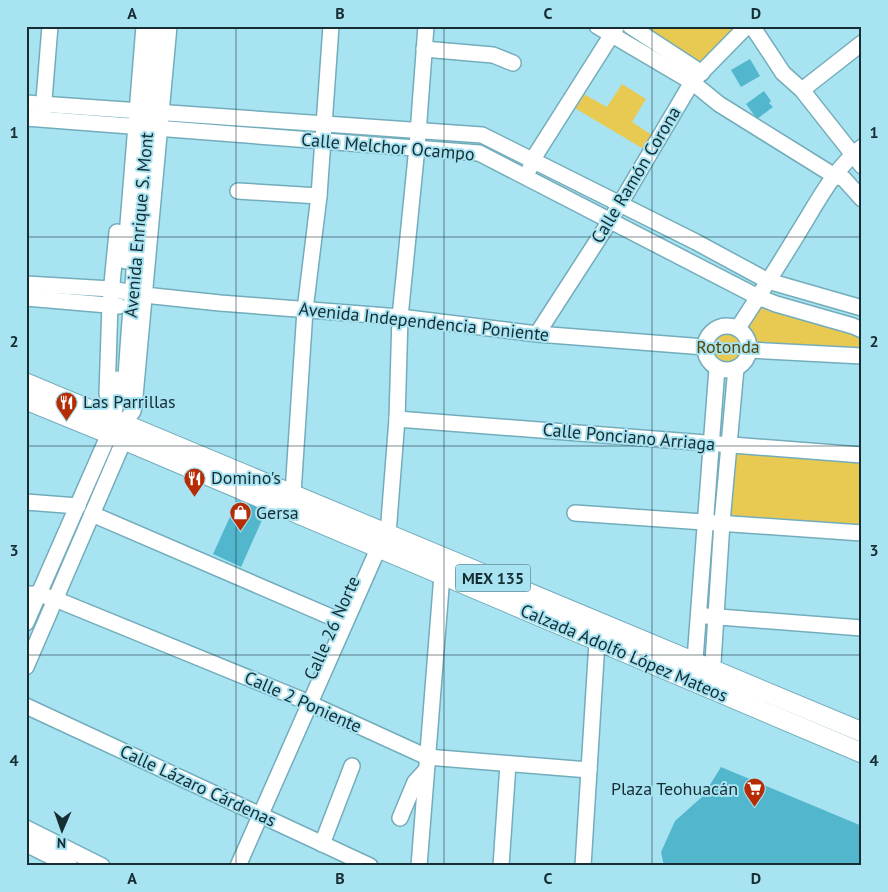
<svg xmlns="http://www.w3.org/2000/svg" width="888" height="892" font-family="'PT Sans',sans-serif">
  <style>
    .green { fill: #e8c952 }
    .building { fill: #52b7cd }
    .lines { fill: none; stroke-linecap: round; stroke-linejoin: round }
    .minor-casing { stroke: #73adbb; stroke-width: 18 }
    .major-casing { stroke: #73adbb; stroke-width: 21 }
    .minor { stroke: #fff; stroke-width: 15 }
    .major { stroke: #fff; stroke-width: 19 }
    .grid { fill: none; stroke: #152d33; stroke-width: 1; stroke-opacity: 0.55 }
    .labels { text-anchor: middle; stroke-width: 4; stroke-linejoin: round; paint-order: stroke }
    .shield { fill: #a8e3f2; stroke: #41646c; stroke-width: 1 }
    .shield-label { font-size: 16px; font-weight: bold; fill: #152d33 }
    .street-label { font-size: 18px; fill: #152d33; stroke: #a8e3f2 }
    .park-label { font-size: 18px; fill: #564708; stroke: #a8e3f2 }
    .poi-label { font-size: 18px; fill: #152d33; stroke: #a8e3f2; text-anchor: start }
    .neatline { fill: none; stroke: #152d33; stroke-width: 2 }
    .grid-label { font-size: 16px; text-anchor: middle; font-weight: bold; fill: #152d33 }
  </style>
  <rect width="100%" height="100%" fill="#a8e3f2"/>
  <g class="green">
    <polygon points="630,26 733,26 739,36 702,73"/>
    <polygon points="622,84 646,99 632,122 655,137 647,151 573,107 582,93 607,107"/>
    <polygon points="759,298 862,332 862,355 751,349 747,335 740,327"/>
    <circle cx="727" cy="347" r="21"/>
    <polygon points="730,445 862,455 862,533 722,522"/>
  </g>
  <g class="building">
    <polygon points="750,59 760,76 741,87 731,70"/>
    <polygon points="764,91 771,101 769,103 773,107 757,119 746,104"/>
    <polygon points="239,497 267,509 241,567 213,554"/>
    <polygon points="721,767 862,826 862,866 664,866 661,852 675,821 703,796"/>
  </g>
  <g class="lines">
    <defs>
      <g id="minor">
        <polyline points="597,26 692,82 719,104 833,175 844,179 862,199"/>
        <polyline points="630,26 702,73"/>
        <polyline points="752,26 783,73 802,90 862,166"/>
        <polyline points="424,49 493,55 513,63"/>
        <polyline points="802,90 862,43"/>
        <polyline points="26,103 482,135 696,242 768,281 862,308"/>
        <polyline points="43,112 50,26"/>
        <polyline points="26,118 479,153 758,297 776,304 853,326 862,330"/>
        <polyline points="530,168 533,159 616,28"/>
        <polyline points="238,191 319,196"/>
        <polyline points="125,261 144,26"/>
        <polyline points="26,284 111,289 144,295 220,303 400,317 537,334 705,347"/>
        <polyline points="26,298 119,306"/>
        <circle cx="727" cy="348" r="22"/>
        <path d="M738,328C759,296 780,263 800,230C818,201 834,169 862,147"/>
        <polyline points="537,334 610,221 692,82 747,26"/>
        <polyline points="750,350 862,356"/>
        <polyline points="107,394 110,304 117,232"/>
        <path d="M125,394C132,271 146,149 156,26"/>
        <polyline points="397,419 862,455"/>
        <polyline points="114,420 117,379"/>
        <polyline points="124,423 133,411 134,407 169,26"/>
        <polyline points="293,493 305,310 319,196 331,26"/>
        <polyline points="26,502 78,506"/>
        <polyline points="575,513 862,533"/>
        <polyline points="92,514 345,623"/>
        <polyline points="26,594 38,594 55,599 300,699 427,757 589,770"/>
        <polyline points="706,616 862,628"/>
        <polyline points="26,623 109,434"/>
        <polyline points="26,667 124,440"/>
        <polyline points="694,673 717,368"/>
        <polyline points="712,678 722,522 736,368"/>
        <polyline points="26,706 370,866"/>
        <polyline points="400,818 415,782 426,770"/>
        <polyline points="26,828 102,866"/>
        <polyline points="26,844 70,866"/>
        <polyline points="322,844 352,766"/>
        <polyline points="238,866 378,549 388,534 397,419 400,317 417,147 426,26"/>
        <polyline points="419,866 442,575"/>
        <polyline points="501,866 508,764"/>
        <polyline points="583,866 597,642"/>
      </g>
      <g id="major">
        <polyline points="26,383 862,732"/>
        <polyline points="26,400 124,440 862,753"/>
      </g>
    </defs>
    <use href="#minor" class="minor-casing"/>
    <use href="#major" class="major-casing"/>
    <use href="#minor" class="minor"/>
    <use href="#major" class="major"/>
  </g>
  <path class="grid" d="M236,26V866M444,26V866M652,26V866M26,237H862M26,446H862M26,655H862"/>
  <defs>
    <symbol id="restaurant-pin" viewBox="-11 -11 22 30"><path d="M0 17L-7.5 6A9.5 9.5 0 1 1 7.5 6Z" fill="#b62c04" stroke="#a8e3f2"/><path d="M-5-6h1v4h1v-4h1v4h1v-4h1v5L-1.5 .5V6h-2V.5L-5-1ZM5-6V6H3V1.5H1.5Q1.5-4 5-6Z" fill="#fff"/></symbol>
    <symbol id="shop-pin" viewBox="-11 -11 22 30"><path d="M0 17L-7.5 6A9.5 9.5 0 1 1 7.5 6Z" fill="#b62c04" stroke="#a8e3f2"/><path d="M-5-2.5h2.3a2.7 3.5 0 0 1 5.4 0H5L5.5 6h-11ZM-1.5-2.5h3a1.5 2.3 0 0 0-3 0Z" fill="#fff"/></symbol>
    <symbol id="supermarket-pin" viewBox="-11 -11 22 30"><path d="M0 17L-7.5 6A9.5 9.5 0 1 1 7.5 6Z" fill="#b62c04" stroke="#a8e3f2"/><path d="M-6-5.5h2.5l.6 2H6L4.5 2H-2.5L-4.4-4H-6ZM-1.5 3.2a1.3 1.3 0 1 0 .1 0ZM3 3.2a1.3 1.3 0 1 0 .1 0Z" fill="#fff"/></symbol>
  </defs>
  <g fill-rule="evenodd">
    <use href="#restaurant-pin" x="54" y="390" width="25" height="34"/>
    <use href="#restaurant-pin" x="182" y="466" width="25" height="34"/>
    <use href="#shop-pin" x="228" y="500" width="25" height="34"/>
    <use href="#supermarket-pin" x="742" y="776" width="25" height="34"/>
  </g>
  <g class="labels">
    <rect class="shield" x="455.5" y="564.5" width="75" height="27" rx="4"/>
    <g class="shield-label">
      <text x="493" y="584">MEX 135</text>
    </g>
    <g class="street-label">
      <text transform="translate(388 147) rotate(5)" y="6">Calle Melchor Ocampo</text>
      <text transform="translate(636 175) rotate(-59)" y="6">Calle Ramón Corona</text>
      <text transform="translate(139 225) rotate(-85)" y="6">Avenida Enrique S. Mont</text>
      <text transform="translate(424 322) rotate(6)" y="6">Avenida Independencia Poniente</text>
      <text transform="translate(629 437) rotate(5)" y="6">Calle Ponciano Arriaga</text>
      <text transform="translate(332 628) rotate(-66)" y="6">Calle 26 Norte</text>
      <text transform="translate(624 653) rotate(23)" y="6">Calzada Adolfo López Mateos</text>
      <text transform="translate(303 702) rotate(24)" y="6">Calle 2 Poniente</text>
      <text transform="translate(198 786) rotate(25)" y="6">Calle Lázaro Cárdenas</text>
    </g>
    <g class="park-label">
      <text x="728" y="353">Rotonda</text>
    </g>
    <g class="poi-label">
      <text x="83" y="408">Las Parrillas</text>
      <text x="211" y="484">Domino's</text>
      <text x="256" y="519">Gersa</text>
      <text x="738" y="795" text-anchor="end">Plaza Teohuacán</text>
    </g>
  </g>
  <rect width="888" height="892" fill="none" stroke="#a8e3f2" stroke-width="55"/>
  <g transform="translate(62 830) rotate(182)" stroke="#a8e3f2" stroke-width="4" paint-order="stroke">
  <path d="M0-4L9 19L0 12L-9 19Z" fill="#152d33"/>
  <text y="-8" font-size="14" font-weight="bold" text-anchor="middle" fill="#152d33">N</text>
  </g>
  <rect x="28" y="28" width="832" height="836" class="neatline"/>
  <g class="grid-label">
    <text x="132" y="19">A</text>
    <text x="340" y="19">B</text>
    <text x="548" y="19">C</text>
    <text x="756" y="19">D</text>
    <text x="14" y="138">1</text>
    <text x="874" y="138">1</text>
    <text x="14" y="347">2</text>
    <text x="874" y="347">2</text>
    <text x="14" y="556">3</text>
    <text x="874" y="556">3</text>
    <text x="14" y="766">4</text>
    <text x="874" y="766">4</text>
    <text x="132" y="884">A</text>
    <text x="340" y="884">B</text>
    <text x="548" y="884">C</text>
    <text x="756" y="884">D</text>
  </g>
</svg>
